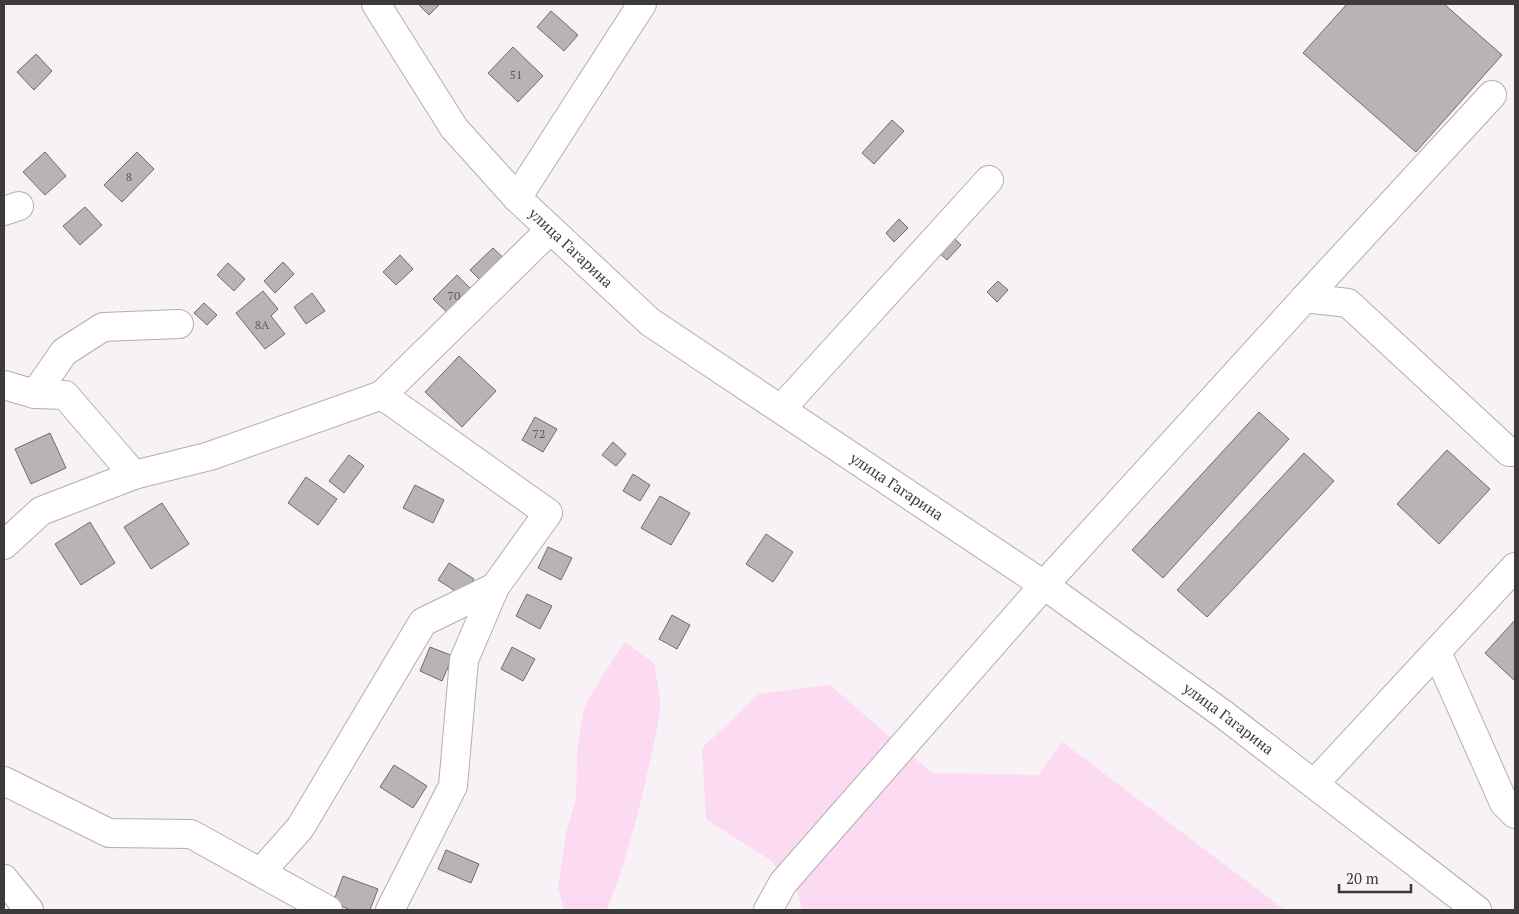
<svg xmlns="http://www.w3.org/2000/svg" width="1519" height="914" font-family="'PT Serif',serif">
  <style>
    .green { fill: #fcdbf2 }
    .building { fill: #b9b3b7; stroke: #716b6f }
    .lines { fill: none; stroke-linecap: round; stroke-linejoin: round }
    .minor-casing { stroke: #b3adb1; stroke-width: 30 }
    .minor { stroke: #fff; stroke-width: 28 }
    .labels { text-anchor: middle; stroke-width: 4.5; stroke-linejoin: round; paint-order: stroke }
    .number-label { font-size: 12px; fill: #5c585b }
    .street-label { font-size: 15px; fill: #3d3a3c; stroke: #f8f2f6 }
  </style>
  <rect width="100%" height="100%" fill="#f8f2f6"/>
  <g class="green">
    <path d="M625,642L654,663C656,675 659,688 660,701C661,717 654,741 651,757C639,811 627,859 607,910H564L558,888L566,834L576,799L577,750L584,708L602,676Z"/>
    <polygon points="830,685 932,773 1039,775 1062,742 1285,910 802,910 797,891 770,860 706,819 702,748 759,694"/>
  </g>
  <g class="building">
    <polygon points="418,4 440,4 429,15"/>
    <polygon points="1347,4 1444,4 1502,55 1416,152 1303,53"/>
    <polygon points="551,11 578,35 564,51 537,27"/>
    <polygon points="513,47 543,76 518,102 488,73"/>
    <polygon points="36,54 52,71 34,90 17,72"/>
    <polygon points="892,120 904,131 874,164 862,153"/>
    <polygon points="45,152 66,176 45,195 23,172"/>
    <polygon points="137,152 154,169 122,202 104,185"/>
    <polygon points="85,207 102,225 80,245 63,226"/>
    <polygon points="899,219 908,228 894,242 886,233"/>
    <polygon points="951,235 961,245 947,260 936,250"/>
    <polygon points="493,248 509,263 486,286 470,270"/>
    <polygon points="400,255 413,269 396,285 383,272"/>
    <polygon points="283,262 294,274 275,293 264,281"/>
    <polygon points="228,263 245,279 234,291 217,275"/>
    <polygon points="457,275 475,293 452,317 433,299"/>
    <polygon points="998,281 1008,290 997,302 987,292"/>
    <polygon points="263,291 278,309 271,316 285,334 265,349 236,313"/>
    <polygon points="312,293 325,311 306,324 294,307"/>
    <polygon points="204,303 217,315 207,325 194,313"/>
    <polygon points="459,356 496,391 462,427 425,392"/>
    <polygon points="1259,412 1289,439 1163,578 1132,550"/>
    <polygon points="535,417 557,429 543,452 522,440"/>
    <polygon points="50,433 66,468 31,484 15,449"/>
    <polygon points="613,442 626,454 616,466 602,455"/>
    <polygon points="1447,450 1490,489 1439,544 1397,504"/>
    <polygon points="1304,453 1334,481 1207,617 1177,590"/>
    <polygon points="349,455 364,466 344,493 329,481"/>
    <polygon points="633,474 650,485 640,501 623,491"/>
    <polygon points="306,477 337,499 318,525 288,503"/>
    <polygon points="415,485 444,500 433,523 403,508"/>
    <polygon points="660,496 690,513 671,545 641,528"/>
    <polygon points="162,503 189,544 151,569 124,527"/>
    <polygon points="90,522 115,563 81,585 55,544"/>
    <polygon points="766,534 793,552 773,582 746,564"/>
    <polygon points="548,547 572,558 561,580 538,568"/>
    <polygon points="449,563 474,579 463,596 438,580"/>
    <polygon points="527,594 552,606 540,629 516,616"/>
    <polygon points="672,615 690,625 677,649 659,639"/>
    <polygon points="1515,620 1515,681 1485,653"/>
    <polygon points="430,647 453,656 442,681 420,671"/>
    <polygon points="512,647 535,659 523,681 501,669"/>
    <polygon points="394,765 427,786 413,808 380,787"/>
    <polygon points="446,850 479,864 471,883 438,869"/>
    <polygon points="343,876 378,889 370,910 351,910 333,903"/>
  </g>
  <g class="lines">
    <defs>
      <g id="minor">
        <path id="s1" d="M376,4L454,128L517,198L650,322L1044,585L1223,714L1477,910"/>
        <polyline points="517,198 642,4"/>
        <polyline points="4,211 19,206"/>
        <polyline points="1305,298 1492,95"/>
        <polyline points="4,385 35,394 65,395 134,475 210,456 382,395 550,230"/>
        <polyline points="35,394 64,352 103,327 179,324"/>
        <polyline points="382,395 548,513 495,587 464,660 453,786 390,910"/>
        <polyline points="781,409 989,180"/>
        <polyline points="4,545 41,511 134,475"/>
        <polyline points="1437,652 1504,803 1515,814"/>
        <polyline points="4,781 109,833 191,834 328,910"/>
        <polyline points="1314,784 1515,567"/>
        <polyline points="261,872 300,828 423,622 495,587"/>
        <polyline points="4,879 29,910"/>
        <polyline points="768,910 783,883 1044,585 1305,298 1348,303 1509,452 1515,452"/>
      </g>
    </defs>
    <use href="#minor" class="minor-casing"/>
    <use href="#minor" class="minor"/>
  </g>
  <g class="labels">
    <g class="number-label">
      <text x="516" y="79">51</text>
      <text x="129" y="181">8</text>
      <text x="454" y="300">70</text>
      <text x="262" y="329">8А</text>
      <text x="539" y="438">72</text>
    </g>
    <g class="street-label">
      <text dy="5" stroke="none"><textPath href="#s1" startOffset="314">улица Гагарина</textPath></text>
      <text dy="5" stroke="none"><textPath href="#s1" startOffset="719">улица Гагарина</textPath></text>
      <text dy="5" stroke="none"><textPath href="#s1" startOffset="1124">улица Гагарина</textPath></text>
    </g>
  </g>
  <rect width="1519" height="914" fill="none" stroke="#3d3a3c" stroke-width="10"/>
  <path d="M1339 884v8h72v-8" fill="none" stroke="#3d3a3c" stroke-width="2.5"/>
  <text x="1346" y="884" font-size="15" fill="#3d3a3c" stroke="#f8f2f6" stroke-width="4" paint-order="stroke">20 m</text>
</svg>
